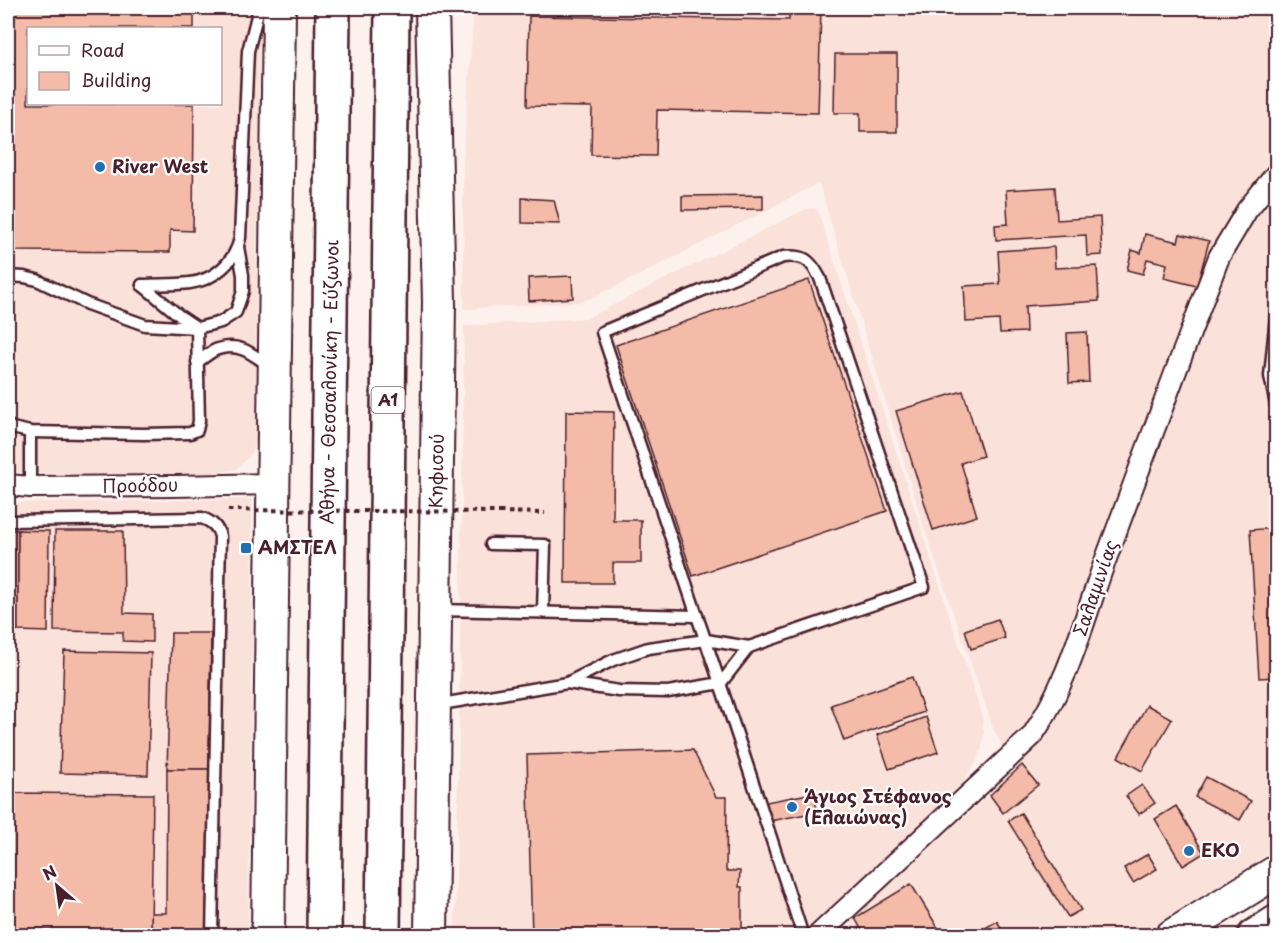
<svg xmlns="http://www.w3.org/2000/svg" width="1284" height="943" font-family="'Playpen Sans',sans-serif">
  <style>
    .built { fill: #fae1d9; fill-rule: evenodd }
    .building { fill: #f3bba8; stroke: #4a1f2b; stroke-width: 1.5 }
    .lines { fill: none; stroke-linecap: round; stroke-linejoin: round }
    .service-casing { stroke: #4a1f2b; stroke-width: 15 }
    .minor-casing { stroke: #4a1f2b; stroke-width: 24 }
    .primary-casing { stroke: #4a1f2b; stroke-width: 36 }
    .motorway-casing { stroke: #4a1f2b; stroke-width: 38 }
    .path { stroke: #4a1f2b; stroke-width: 4; stroke-dasharray: 4.5 4.5; stroke-linecap: butt }
    .service { stroke: #fff; stroke-width: 10 }
    .minor { stroke: #fff; stroke-width: 20 }
    .primary { stroke: #fff; stroke-width: 32 }
    .motorway { stroke: #fff; stroke-width: 33 }
    .path-bridge { stroke: #4a1f2b; stroke-width: 4; stroke-dasharray: 4.5 4.5; stroke-linecap: butt }
    .poi-dot { fill: #1f6fb2; stroke: #fff; stroke-width: 2 }
    .labels { text-anchor: middle; stroke-width: 4.5; stroke-linejoin: round; paint-order: stroke }
    .shield { fill: #fff; stroke: #80626b; stroke-width: 1.5 }
    .shield-label { font-size: 16px; font-weight: bold; fill: #4a1f2b }
    .poi-label { font-size: 18px; font-weight: bold; fill: #4a1f2b; stroke: #fff; text-anchor: start }
    .street-label { font-size: 18px; fill: #4a1f2b; stroke: #fff }
  </style>
  <rect width="100%" height="100%" fill="#fdf1ee"/>
  <filter id="ink" filterUnits="userSpaceOnUse"><feTurbulence type="fractalNoise" baseFrequency=".0167" numOctaves="2"/><feDisplacementMap in="SourceGraphic" scale="12" xChannelSelector="R" yChannelSelector="G"/><feConvolveMatrix kernelMatrix="1 2 1 2 8 2 1 2 1" color-interpolation-filters="sRGB"/></filter>
  <g filter="url(#ink)">
    <g class="built">
      <path d="M8,8H260L256,304L257,436L252,453L242,464L235,470L206,473L141,474H56L8,472ZM28,28H220V104H28Z"/>
      <polygon points="474,8 1276,8 1276,849 1141,935 859,935 850,921 1015,771 993,728 926,534 819,183 632,279 582,302 464,309 463,162"/>
      <polygon points="815,208 819,214 982,716 984,733 982,748 975,764 960,786 800,935 455,936 459,733 464,326 587,318 806,209"/>
      <polygon points="252,499 252,635 248,935 8,935 8,503"/>
    </g>
    <g class="building">
      <polygon points="8,8 194,8 194,28 28,28 28,104 194,104 193,231 170,230 170,252 8,251"/>
      <polygon points="789,8 821,8 818,113 657,110 656,156 591,155 592,107 527,106 529,16 789,20"/>
      <rect x="919" y="8" width="30" height="1"/>
      <polygon points="835,54 897,54 897,132 860,132 860,113 834,113"/>
      <polygon points="1055,187 1057,220 1100,217 1102,255 1087,256 1086,235 996,240 995,225 1008,224 1006,190"/>
      <polygon points="763,195 763,209 682,210 682,196"/>
      <polygon points="522,198 554,200 560,224 522,223"/>
      <polygon points="1145,234 1178,242 1180,234 1209,241 1197,286 1164,278 1167,264 1147,259 1143,274 1127,270 1132,250 1141,253"/>
      <polygon points="1054,247 1055,268 1097,266 1099,301 1025,306 1026,332 1000,333 999,320 966,322 964,286 1000,284 998,251"/>
      <polygon points="572,276 573,298 529,301 528,278"/>
      <polygon points="809,280 887,511 693,576 616,345"/>
      <polygon points="1087,332 1089,382 1069,383 1067,333"/>
      <polygon points="963,391 983,456 961,463 977,516 933,530 896,411"/>
      <polygon points="566,411 614,412 613,520 641,520 641,563 613,563 613,583 565,583"/>
      <polygon points="1276,528 1276,677 1259,678 1250,530"/>
      <rect x="8" y="530" width="10" height="101"/>
      <polygon points="18,530 49,531 48,632 18,631"/>
      <polygon points="55,531 123,531 124,613 152,614 152,642 123,641 123,632 54,631"/>
      <polygon points="998,619 1005,638 971,649 965,630"/>
      <polygon points="171,633 211,633 209,769 167,769"/>
      <polygon points="64,651 151,653 148,775 60,773"/>
      <polygon points="912,677 924,712 844,741 831,705"/>
      <polygon points="1147,705 1172,719 1142,771 1118,757"/>
      <polygon points="926,717 938,752 889,769 877,735"/>
      <polygon points="693,750 716,797 727,797 726,871 740,871 739,887 742,887 742,936 532,936 527,755"/>
      <polygon points="1022,765 1038,785 1003,813 990,795"/>
      <polygon points="167,769 209,769 206,931 151,931 151,913 166,913"/>
      <polygon points="1206,777 1251,801 1240,820 1195,797"/>
      <polygon points="1142,785 1155,803 1139,814 1126,796"/>
      <polygon points="8,793 153,794 151,931 8,930"/>
      <polygon points="814,793 817,812 770,821 766,802"/>
      <polygon points="1176,806 1204,853 1183,866 1155,819"/>
      <polygon points="1021,813 1081,910 1068,917 1008,821"/>
      <polygon points="1148,854 1157,869 1133,883 1124,868"/>
      <polygon points="911,884 943,936 865,936 855,918"/>
      <polygon points="997,921 1006,936 972,936"/>
      <polygon points="8,930 151,931 151,936 8,936"/>
    </g>
    <g class="lines">
      <defs>
        <g id="service">
          <polyline points="8,276 24,277 37,280 87,304 145,325 197,328 221,322 236,312 243,291 243,275 238,247"/>
          <path d="M142,285C158,284 174,285 190,283C214,280 235,262 240,238L248,51L259,8"/>
          <polyline points="142,285 181,317 196,327"/>
          <polyline points="1276,316 1270,376 1276,405"/>
          <path d="M197,362C204,358 211,351 218,349C241,342 253,355 271,367"/>
          <polyline points="8,425 12,428 30,432 144,434 190,433 197,430 199,421 197,328"/>
          <polyline points="30,487 30,432"/>
          <path d="M8,521L202,518C212,522 217,526 220,536L212,936"/>
          <polyline points="491,544 545,545 543,611"/>
          <polyline points="438,610 697,616"/>
          <polyline points="567,683 619,691 668,692 721,683 749,647"/>
          <path d="M435,705L567,683L613,660L648,648L706,640L749,647L924,587L820,278C810,259 804,255 783,257L602,332L697,616C734,722 768,829 803,936"/>
        </g>
        <g id="minor">
          <polyline points="8,485 30,487 174,486 273,484"/>
          <path d="M817,936L1032,736C1069,681 1082,625 1104,564C1142,462 1180,359 1219,257L1247,210L1276,174"/>
        </g>
        <g id="primary">
          <polyline points="268,936 279,8"/>
          <polyline points="431,936 439,302 432,8"/>
          <polyline points="1172,936 1276,872"/>
          <polyline points="1254,936 1276,922"/>
        </g>
        <g id="motorway">
          <polyline points="324,936 333,8"/>
          <polyline points="383,936 392,8"/>
        </g>
      </defs>
      <use href="#service" class="service-casing"/>
      <use href="#minor" class="minor-casing"/>
      <use href="#primary" class="primary-casing"/>
      <use href="#motorway" class="motorway-casing"/>
      <polyline class="path" points="499,512 545,513"/>
      <use href="#service" class="service"/>
      <use href="#minor" class="minor"/>
      <use href="#primary" class="primary"/>
      <use href="#motorway" class="motorway"/>
      <polyline class="path-bridge" points="228,510 499,512"/>
    </g>
  </g>
  <g class="poi-dot">
    <circle cx="100" cy="167" r="6"/>
    <rect x="240" y="542" width="12" height="12" rx="3"/>
    <circle cx="792" cy="807" r="6"/>
    <circle cx="1189" cy="851" r="6"/>
  </g>
  <g class="labels">
    <rect class="shield" x="371.5" y="387" width="33" height="26" rx="4.5"/>
    <g class="shield-label">
      <text x="388" y="406">Α1</text>
    </g>
    <g class="poi-label">
      <text x="112" y="173">River West</text>
      <text x="258" y="554">ΑΜΣΤΕΛ</text>
      <text x="804" y="803">Άγιος Στέφανος<tspan x="804" dy="21">(Ελαιώνας)</tspan></text>
      <text x="1201" y="857">EKO</text>
    </g>
    <g class="street-label">
      <text transform="translate(330 382) rotate(-89)" y="6">Αθήνα - Θεσσαλονίκη - Εύζωνοι</text>
      <text transform="translate(437 471) rotate(-89)" y="6">Κηφισού</text>
      <text transform="translate(140 486) rotate(-1)" y="6">Προόδου</text>
      <text transform="translate(1096 588) rotate(-71)" y="6">Σαλαμινίας</text>
    </g>
  </g>
  <rect width="1284" height="943" fill="none" stroke="#fff" stroke-width="30"/>
  <rect x="15" y="15" width="1254" height="913" fill="none" stroke="#4a1f2b" stroke-width="2" filter="url(#ink)"/>
  <rect x="27" y="27" width="195" height="78" fill="#ffffff" stroke="#b7a5aa" stroke-width="1.5"/>
  <rect x="39" y="46" width="30" height="9" fill="#ffffff" stroke="#b7a5aa" stroke-width="1.5"/>
  <text x="81" y="57" font-size="18" fill="#4a1f2b">Road</text>
  <rect x="39" y="72" width="30" height="18" fill="#f3bba8" stroke="#b7a5aa" stroke-width="1.5"/>
  <text x="81" y="87" font-size="18" fill="#4a1f2b">Building</text>
  <g transform="translate(57 886) rotate(331)" stroke="#ffffff" stroke-width="4.5" paint-order="stroke">
  <path d="M0-4.5L10 22L0 15L-10 22Z" fill="#4a1f2b"/>
  <text y="-9" font-size="16" font-weight="bold" text-anchor="middle" fill="#4a1f2b">N</text>
  </g>
</svg>
